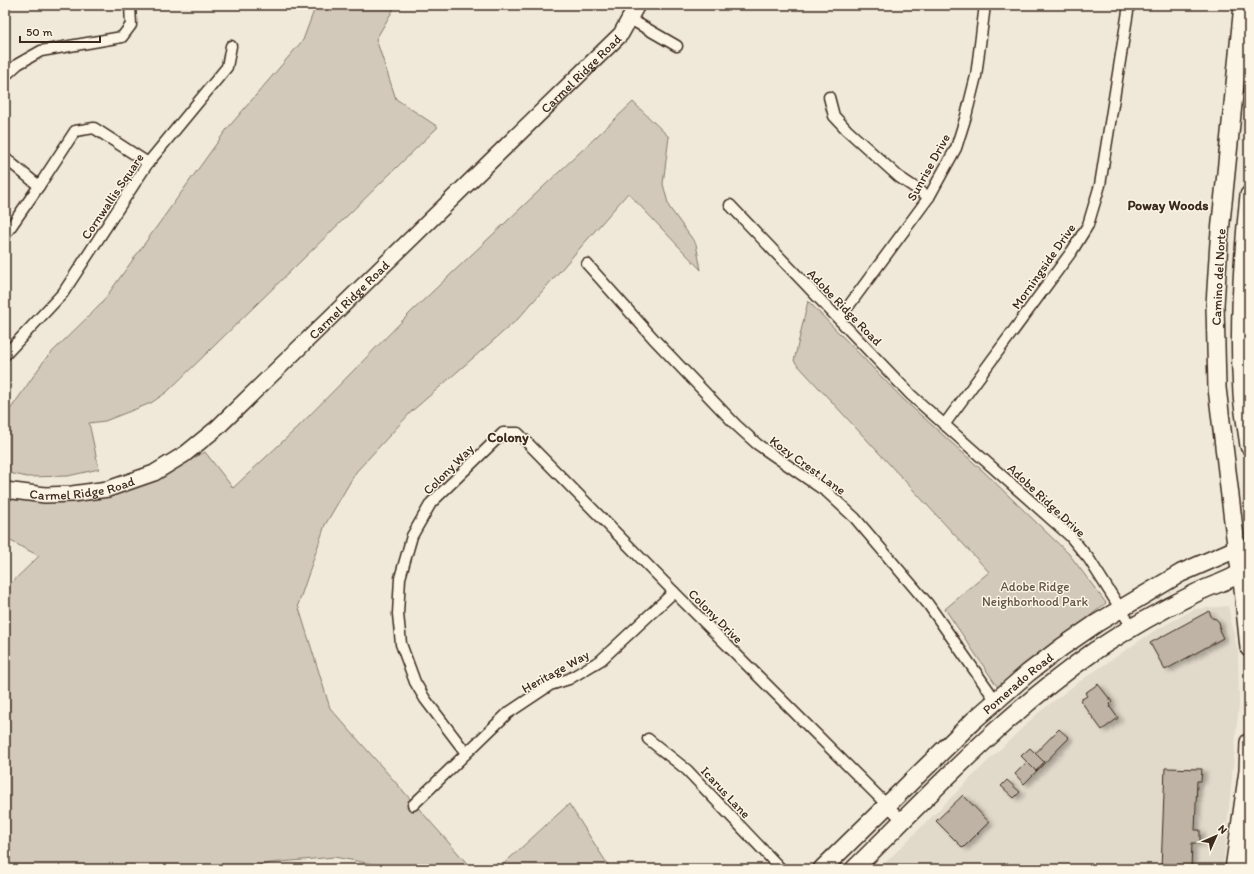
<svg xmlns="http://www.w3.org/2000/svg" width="1254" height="874" font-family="Itim,sans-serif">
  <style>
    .built { fill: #e1d9c9 }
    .green { fill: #d2c9ba; stroke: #867a6c }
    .building { fill: #beb3a4; stroke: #3b2a1e; filter: url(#shadow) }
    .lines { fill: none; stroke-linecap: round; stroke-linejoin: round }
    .street-casing { stroke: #3b2a1e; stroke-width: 13 }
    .secondary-casing { stroke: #3b2a1e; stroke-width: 18 }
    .primary-casing { stroke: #3b2a1e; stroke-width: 20 }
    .street { stroke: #fcf5e5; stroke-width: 10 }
    .secondary { stroke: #fcf5e5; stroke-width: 15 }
    .primary { stroke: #fcf5e5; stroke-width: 17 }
    .labels { text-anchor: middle; stroke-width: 3; stroke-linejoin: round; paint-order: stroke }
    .street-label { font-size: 13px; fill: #3b2a1e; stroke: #fcf5e5 }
    .park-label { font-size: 13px; fill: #615245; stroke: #fcf5e5 }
    .neighbourhood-label { font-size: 14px; font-weight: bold; fill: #3b2a1e; stroke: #fcf5e5 }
  </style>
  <defs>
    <filter id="shadow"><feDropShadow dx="4.5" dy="2.5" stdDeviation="2" flood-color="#0004"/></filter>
  </defs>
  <rect width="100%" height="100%" fill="#f0e9d9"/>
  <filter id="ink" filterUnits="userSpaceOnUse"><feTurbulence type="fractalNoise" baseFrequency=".025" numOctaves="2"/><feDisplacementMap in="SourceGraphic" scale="8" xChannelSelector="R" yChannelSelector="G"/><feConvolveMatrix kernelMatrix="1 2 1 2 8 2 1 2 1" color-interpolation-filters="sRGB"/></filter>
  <g filter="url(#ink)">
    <polygon class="built" points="1228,606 1238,653 1239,704 1223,869 879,869 991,758 1038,713 1076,684 1154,631 1195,609"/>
    <g class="green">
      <polygon points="316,5 396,5 376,39 396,99 438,127 167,392 151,403 105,421 89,423 99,469 68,476 27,477 5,472 5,417 46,358 101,304 227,129 303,40"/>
      <polygon points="633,102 669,137 663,184 669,207 696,244 701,270 628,193 518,319 412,411 356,472 325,525 298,605 330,708 472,869 394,869 389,867 334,857 271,863 245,869 5,869 5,589 39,556 5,538 5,498 77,499 148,482 205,452 233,488 297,428 412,311"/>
      <polygon points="808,301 904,400 983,471 1069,554 1106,603 999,689 945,609 989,572 794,361"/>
      <polygon points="569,804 610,868 608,869 498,869"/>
    </g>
    <g class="building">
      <polygon points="1209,611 1212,618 1216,619 1219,622 1220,626 1219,630 1223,638 1165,670 1150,643"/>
      <polygon points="1098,684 1112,702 1110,704 1111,706 1110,707 1118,718 1102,730 1080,700 1087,696 1085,693"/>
      <polygon points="1059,729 1069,738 1024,784 1015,774"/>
      <polygon points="1030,748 1044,762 1036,771 1021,756"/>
      <polygon points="1165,768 1202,769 1201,781 1197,781 1195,830 1200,830 1200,843 1192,843 1191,869 1161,869"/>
      <polygon points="1007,780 1020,792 1014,798 1001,786"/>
      <polygon points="963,795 989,822 963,848 936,821"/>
    </g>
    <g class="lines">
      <defs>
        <g id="street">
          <polyline points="630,19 677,46"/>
          <polyline points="5,76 18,64 41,51 122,37 131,25 130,5"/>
          <polyline points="829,97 834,116 847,130 899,177 929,197"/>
          <polyline points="5,158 39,186"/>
          <polyline points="730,205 911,395 1070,536 1089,559 1132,627"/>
          <polyline points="5,235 39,186 75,131 94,128 148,163"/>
          <polyline points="587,264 653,338 736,425 757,444 828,493 855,518 928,604 996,701"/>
          <polyline points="839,319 929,197 956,148 966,116 976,76 985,5"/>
          <polyline points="5,355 63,293 148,163 227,67 231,46"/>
          <polyline points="944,425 1072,251 1088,225 1100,185 1129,5"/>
          <polyline points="648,739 687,770 781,869"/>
          <polyline points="466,753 425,699 415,682 401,644 398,614 400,578 412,536 431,503 503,433 518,433 674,592 903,821"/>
          <polyline points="413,805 508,713 550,685 569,679 601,660 674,592"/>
        </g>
        <g id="secondary">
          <path id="s1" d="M5,490L45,495L72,494L108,489L154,473L185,454L217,428L621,34L637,5"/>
        </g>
        <g id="primary">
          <polyline points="1243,5 1219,242 1215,305 1217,388 1235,537 1243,589 1249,648"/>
          <path d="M1249,195C1242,261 1238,328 1242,394C1243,411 1247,429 1249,446"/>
          <path id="s2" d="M822,869L973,721L1028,673L1062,647L1097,623L1181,573L1236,549L1249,551"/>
          <path d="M854,869C931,793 1007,712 1096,650C1128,629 1161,610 1196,593C1214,584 1234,580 1249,566"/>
          <polyline points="1234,869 1248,771 1249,742"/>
        </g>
      </defs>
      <use href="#street" class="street-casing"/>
      <use href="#secondary" class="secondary-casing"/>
      <use href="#primary" class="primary-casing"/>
      <use href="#street" class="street"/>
      <use href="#secondary" class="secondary"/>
      <use href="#primary" class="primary"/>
    </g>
  </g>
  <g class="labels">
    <g class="street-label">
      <text dy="5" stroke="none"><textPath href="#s1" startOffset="738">Carmel Ridge Road</textPath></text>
      <text transform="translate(928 167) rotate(-61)" y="5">Sunrise Drive</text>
      <text transform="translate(112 196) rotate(-56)" y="5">Cornwallis Square</text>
      <text transform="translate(1043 266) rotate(-55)" y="5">Morningside Drive</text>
      <text transform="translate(1218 277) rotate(-87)" y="5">Camino del Norte</text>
      <text dy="5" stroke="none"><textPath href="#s1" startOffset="414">Carmel Ridge Road</textPath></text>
      <text transform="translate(845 307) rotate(46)" y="5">Adobe Ridge Road</text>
      <text transform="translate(808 465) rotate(36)" y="5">Kozy Crest Lane</text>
      <text transform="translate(448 469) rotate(-45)" y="5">Colony Way</text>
      <text dy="5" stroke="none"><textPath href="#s1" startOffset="78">Carmel Ridge Road</textPath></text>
      <text transform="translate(1047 500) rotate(43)" y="5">Adobe Ridge Drive</text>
      <text transform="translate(716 616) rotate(45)" y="5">Colony Drive</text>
      <text transform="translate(555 671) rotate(-29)" y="5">Heritage Way</text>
      <text dy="5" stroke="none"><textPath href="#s2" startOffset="270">Pomerado Road</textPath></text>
      <text transform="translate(726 792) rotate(47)" y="5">Icarus Lane</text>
    </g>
    <g class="park-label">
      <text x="1035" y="591">Adobe Ridge<tspan x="1035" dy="15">Neighborhood Park</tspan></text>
    </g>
    <g class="neighbourhood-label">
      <text x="1168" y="210">Poway Woods</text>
      <text x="508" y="442">Colony</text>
    </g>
  </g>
  <rect width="1254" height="874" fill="none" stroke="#fcf5e5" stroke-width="20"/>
  <rect x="10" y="10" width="1234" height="854" fill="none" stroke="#3b2a1e" stroke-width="1.5" filter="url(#ink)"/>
  <g transform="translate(1216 836) rotate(45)" stroke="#fcf5e5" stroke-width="3" paint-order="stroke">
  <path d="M0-3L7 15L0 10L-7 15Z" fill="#3b2a1e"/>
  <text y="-6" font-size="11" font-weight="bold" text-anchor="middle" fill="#3b2a1e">N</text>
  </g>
  <path d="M20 36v6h80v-6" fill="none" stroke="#3b2a1e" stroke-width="2"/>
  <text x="26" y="36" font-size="12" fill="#3b2a1e" stroke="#fcf5e5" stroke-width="3" paint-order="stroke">50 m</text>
</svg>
